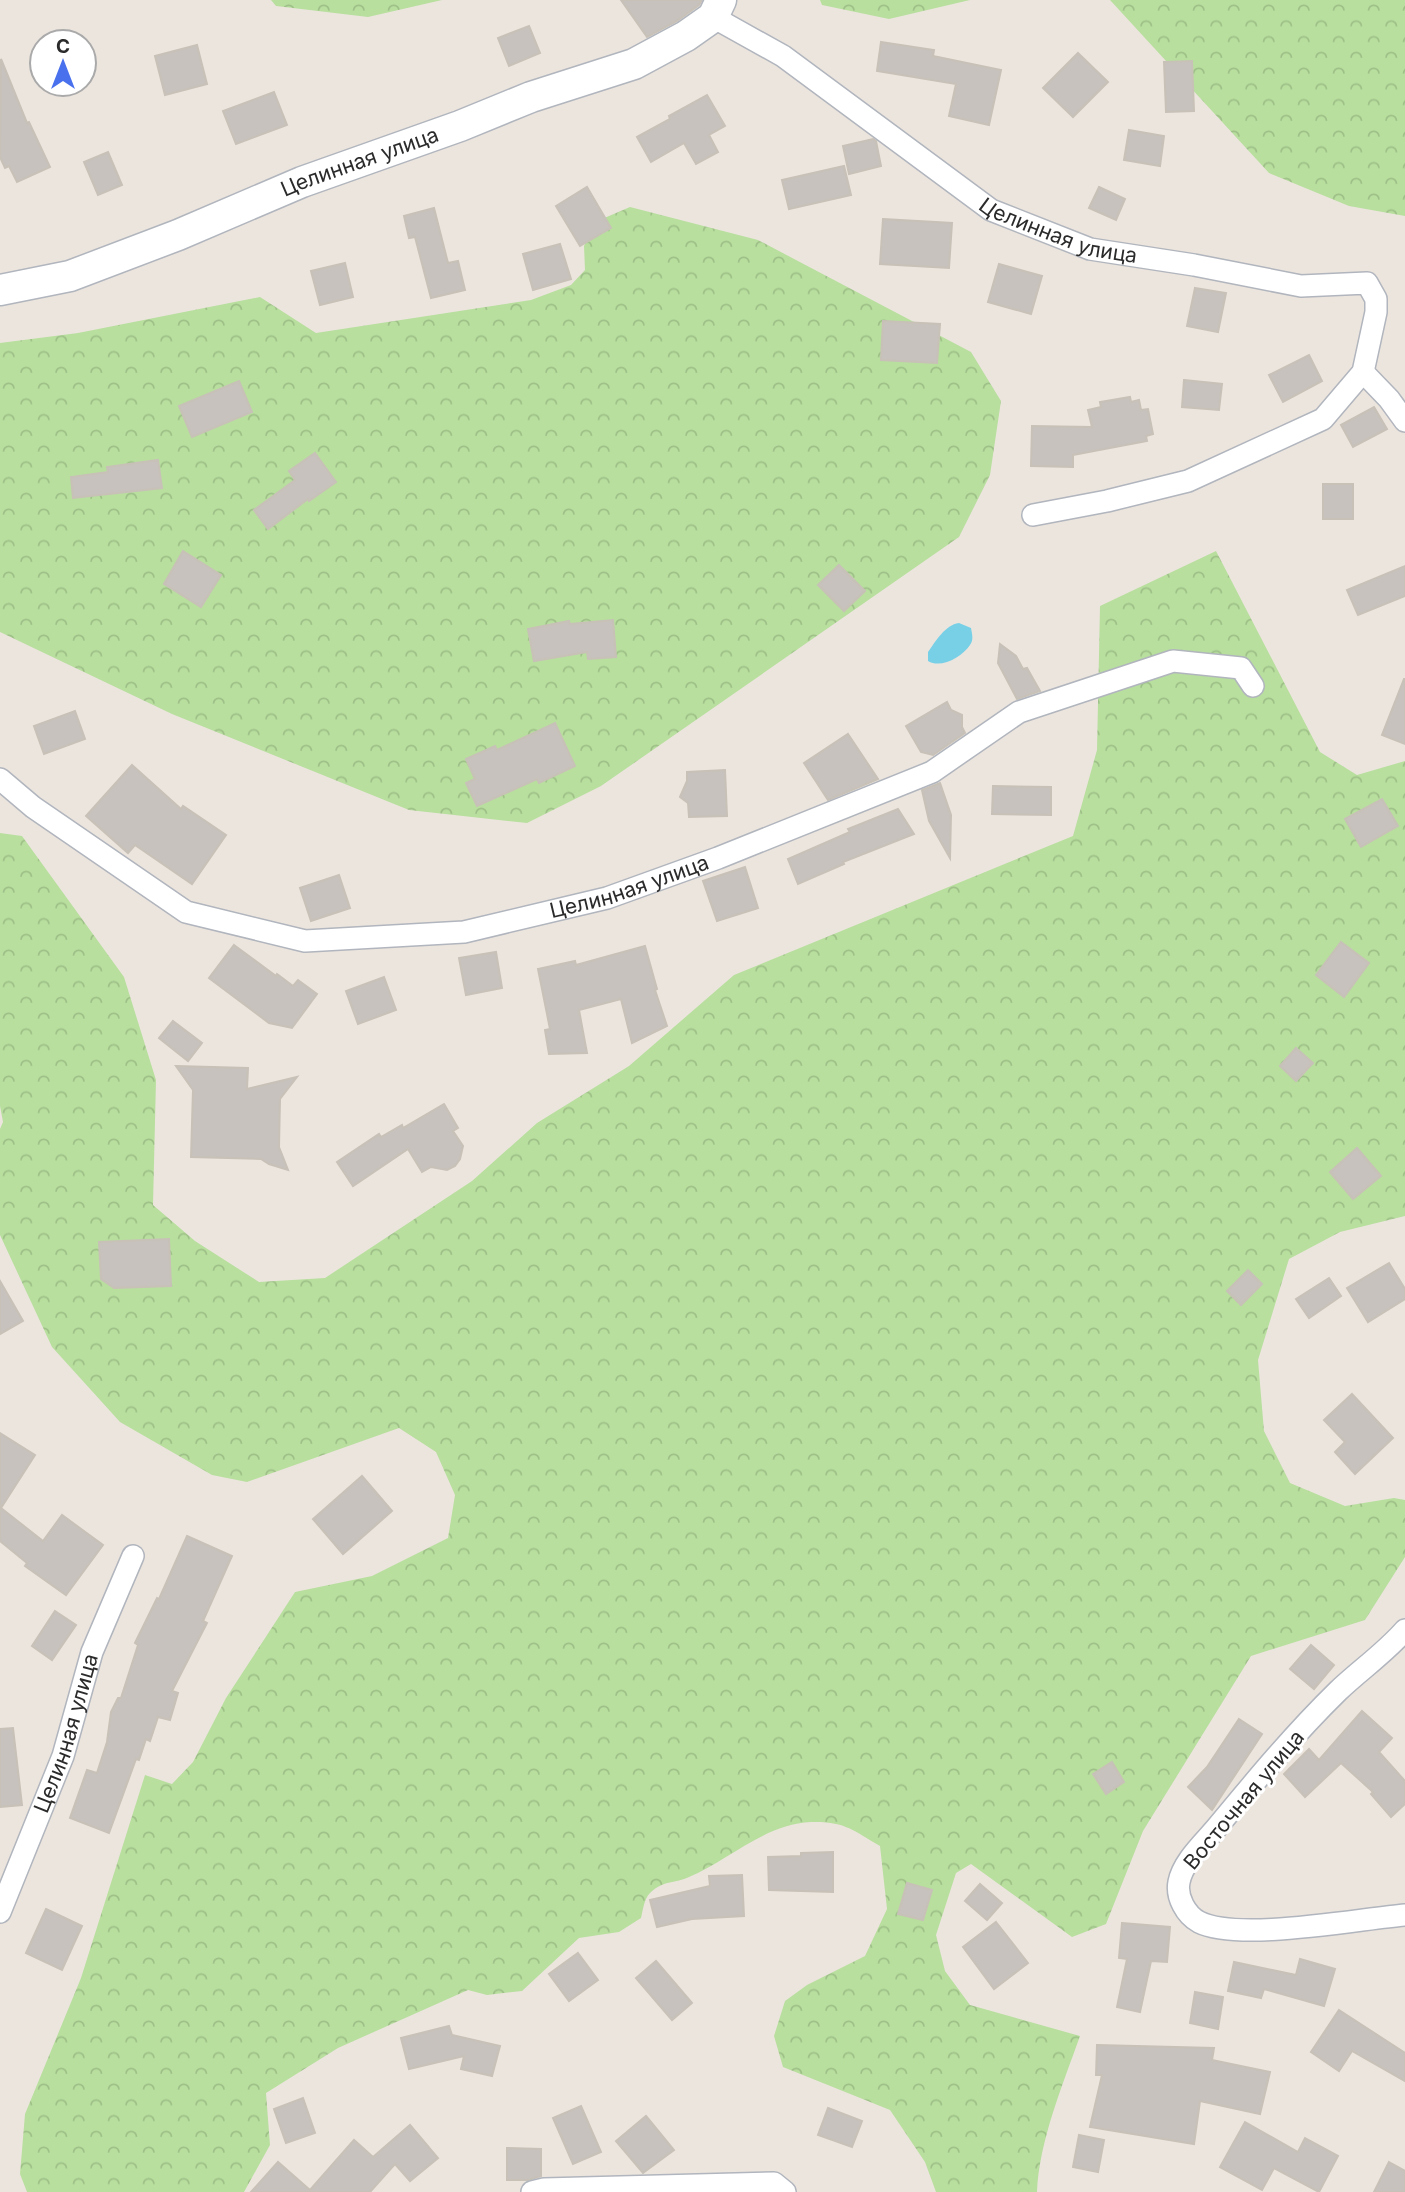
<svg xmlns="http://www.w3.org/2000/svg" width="1405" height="2192" font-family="Inter,sans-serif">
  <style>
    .forest { fill: url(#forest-crowns) }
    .water { fill: #78d0e7 }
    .building { fill: #c7c2bd; stroke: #c7c1b8; stroke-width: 2 }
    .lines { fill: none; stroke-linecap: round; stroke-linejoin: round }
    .street-casing { stroke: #b1b5bd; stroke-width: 24 }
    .secondary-casing { stroke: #b1b5bd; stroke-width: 33 }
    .street { stroke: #fff; stroke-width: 21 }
    .secondary { stroke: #fff; stroke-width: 30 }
    .labels { text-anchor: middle; stroke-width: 6; stroke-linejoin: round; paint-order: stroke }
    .street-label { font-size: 21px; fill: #2b2b2b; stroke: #fff }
  </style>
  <defs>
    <pattern id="forest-crowns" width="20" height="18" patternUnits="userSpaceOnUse" patternTransform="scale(1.75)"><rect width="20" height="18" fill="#b8df9e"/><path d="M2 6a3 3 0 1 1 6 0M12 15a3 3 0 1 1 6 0" fill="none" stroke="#9ec088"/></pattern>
  </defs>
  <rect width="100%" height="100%" fill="#ece5de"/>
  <g class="forest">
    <polygon points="271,0 442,0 368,17 276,6"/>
    <polygon points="820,0 970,0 889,19 822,5"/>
    <polygon points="1110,0 1405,0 1405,216 1349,206 1269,173"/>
    <polygon points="630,207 758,240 971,352 1001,401 990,475 959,537 601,786 527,823 409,810 172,714 0,632 0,343 78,333 260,297 316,333 531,300 571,285 585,270 584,246 595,222"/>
    <path d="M1216,551L1320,752L1357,775L1405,761V1216L1340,1232L1289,1259L1258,1360L1264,1431L1290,1483L1345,1506L1394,1498L1405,1500V1557L1365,1620L1251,1656L1143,1831L1106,1924L1072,1937L971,1864L956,1873L936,1935L945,1971L970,2005L1080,2036C1063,2084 1039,2141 1037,2192H936L925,2162L890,2110L783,2067L774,2036L785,2001L807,1985L865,1956L887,1909L880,1846C853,1830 844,1821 811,1822C765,1824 729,1860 689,1877C673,1884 664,1880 650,1893C644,1899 643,1910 641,1918L619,1932L579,1938L522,1991L487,1995L468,1990L338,2048L266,2093L270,2145L244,2192H27L20,2174L25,2114L81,1978L145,1775L172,1784L193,1762L226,1698L295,1592L372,1576L448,1538L455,1495L436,1452L399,1428L247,1482L212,1475L120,1422L52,1347L0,1235V1129L3,1122L0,1106V833L22,836L124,977L156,1080L153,1205L195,1241L259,1282L325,1278L472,1181L537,1123L629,1066L734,975L1073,836L1097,750L1100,606Z"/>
  </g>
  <path class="water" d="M959,623L971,628C972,634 974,640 970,645C962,657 941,669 928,661V652C936,641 945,625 959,623Z"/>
  <g class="building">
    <polygon points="621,0 702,0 699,5 677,21 647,37"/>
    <polygon points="529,26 540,53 509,66 498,38"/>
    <polygon points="881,42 934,50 933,56 1001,70 989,125 949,116 956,84 877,71"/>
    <polygon points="197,45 207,84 165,95 155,56"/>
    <polygon points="1078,53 1108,82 1073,117 1043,88"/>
    <polygon points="1,59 27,123 29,122 50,167 17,182 9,166 5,168 0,157"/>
    <polygon points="1192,61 1194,111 1166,112 1164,62"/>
    <polygon points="274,92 287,125 236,144 223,111"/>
    <polygon points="707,95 725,126 709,135 718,152 696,164 684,143 651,162 637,137 670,119 669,116"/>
    <polygon points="1129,130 1164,136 1160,166 1124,160"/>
    <polygon points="873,139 876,141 881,166 849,174 843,146"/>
    <polygon points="108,152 122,185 98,195 84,162"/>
    <polygon points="844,166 851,195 789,209 782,180"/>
    <polygon points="587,187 611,228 580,246 556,206"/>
    <polygon points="1099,187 1125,199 1116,220 1089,208"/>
    <polygon points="434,208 448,263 458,261 465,290 431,298 415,237 409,238 404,216"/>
    <polygon points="883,219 952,223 949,268 880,264"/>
    <polygon points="560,244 571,279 533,290 523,254"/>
    <polygon points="345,263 353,297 320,305 311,271"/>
    <polygon points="999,264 1042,276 1031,314 988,302"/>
    <polygon points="1195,288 1226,293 1218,332 1187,326"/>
    <polygon points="883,321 940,324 937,363 881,360"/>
    <polygon points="1309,355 1322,381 1283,402 1269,375"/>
    <polygon points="1184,380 1222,384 1219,410 1182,407"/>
    <polygon points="239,381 252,412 192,437 179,406"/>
    <polygon points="1130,397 1131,402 1139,400 1141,410 1148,409 1153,434 1146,436 1147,441 1073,455 1073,467 1031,466 1032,426 1092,427 1088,410 1101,407 1100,402"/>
    <polygon points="1374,407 1387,429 1353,447 1341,425"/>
    <polygon points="315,453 336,482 309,501 308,499 268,529 254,510 295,480 289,471"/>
    <polygon points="158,460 162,488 73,498 71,477 108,472 107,467"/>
    <rect x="1323" y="484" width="30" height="35"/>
    <polygon points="183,551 221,575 201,607 164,584"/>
    <polygon points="839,565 865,591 844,611 818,585"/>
    <polygon points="1405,566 1405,596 1358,615 1347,590"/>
    <polygon points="613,620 616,657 588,659 587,652 534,661 528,629 569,621 570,624"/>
    <polygon points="1000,644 1016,656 1023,669 1027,668 1040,691 1017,699 998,663"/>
    <polygon points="1404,679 1405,679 1405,744 1382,735"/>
    <polygon points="947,702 951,710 962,715 962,727 965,733 933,755 921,752 906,726"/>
    <polygon points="75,711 85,739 44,754 34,726"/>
    <polygon points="555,723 575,766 539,783 537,779 477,806 466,783 475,779 466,759 495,746 497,750"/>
    <polygon points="848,734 878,779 828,800 804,763"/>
    <polygon points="132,765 181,809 183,806 226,835 192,884 135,845 128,853 86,816"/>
    <polygon points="725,770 727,816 689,817 688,803 680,797 687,781 687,772"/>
    <polygon points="940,783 951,815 950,858 929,821 922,790"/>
    <polygon points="993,786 1051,787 1051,815 992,814"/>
    <polygon points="1382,799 1398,826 1361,847 1345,819"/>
    <polygon points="898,809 914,834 843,862 844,864 798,884 788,859 850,832 848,829"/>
    <polygon points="745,867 758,908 717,921 703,881"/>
    <polygon points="339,875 350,908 311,921 300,888"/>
    <polygon points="1341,942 1369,963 1344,997 1316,975"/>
    <polygon points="234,945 276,976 277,974 293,986 298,980 317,994 292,1028 269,1023 209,978"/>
    <polygon points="645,946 657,989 655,990 667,1026 632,1043 621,999 579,1010 587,1053 549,1054 545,1030 550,1029 538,969 575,961 576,965"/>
    <polygon points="496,952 502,988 466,995 459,958"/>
    <polygon points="384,977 396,1010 358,1024 346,991"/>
    <polygon points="173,1021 202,1043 188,1061 159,1038"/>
    <polygon points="1296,1048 1313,1063 1296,1081 1280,1066"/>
    <polygon points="176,1066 248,1068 247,1089 297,1077 280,1099 279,1147 288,1170 269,1164 261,1159 191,1157 193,1090"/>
    <polygon points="444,1104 458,1128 453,1131 463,1146 460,1159 455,1166 447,1170 431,1167 422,1172 408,1149 353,1186 337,1162 379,1134 381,1137 402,1125 403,1128"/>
    <polygon points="1357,1148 1381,1176 1353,1199 1330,1172"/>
    <polygon points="169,1239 171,1286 114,1288 101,1279 99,1242"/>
    <polygon points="1389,1263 1405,1289 1405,1299 1368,1322 1347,1288"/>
    <polygon points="1248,1270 1262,1284 1241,1305 1227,1291"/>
    <polygon points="1329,1278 1341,1296 1309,1318 1296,1299"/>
    <polygon points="0,1281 23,1321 0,1334"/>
    <polygon points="1352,1394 1393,1438 1355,1474 1335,1452 1345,1442 1324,1420"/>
    <polygon points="0,1433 35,1455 1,1508 43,1541 62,1515 103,1545 66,1595 25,1566 27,1563 0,1541"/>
    <polygon points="362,1476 392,1511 343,1554 313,1519"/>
    <polygon points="187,1536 232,1556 203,1621 207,1623 172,1691 178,1693 170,1720 158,1717 150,1741 146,1739 139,1760 136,1759 109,1833 70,1818 87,1770 97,1773 107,1742 111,1712 118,1698 121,1698 138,1645 135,1643 157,1598 159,1599"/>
    <polygon points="55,1611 76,1625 52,1660 32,1646"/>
    <polygon points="1311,1645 1334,1665 1314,1689 1290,1669"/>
    <polygon points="1362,1711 1392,1738 1379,1752 1405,1781 1405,1804 1391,1817 1371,1794 1373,1792 1341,1763 1305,1797 1284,1774 1309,1749 1319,1760"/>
    <polygon points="1239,1719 1262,1734 1212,1810 1188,1787 1207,1767"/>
    <polygon points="13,1728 22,1805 0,1807 0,1729"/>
    <polygon points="1112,1762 1124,1782 1106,1794 1093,1774"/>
    <polygon points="833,1852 833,1892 769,1890 768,1857 801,1856 801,1853"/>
    <polygon points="742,1875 744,1916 692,1919 657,1927 650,1900 710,1886 709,1876"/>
    <polygon points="907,1883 932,1890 923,1920 898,1914"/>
    <polygon points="980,1884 1002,1903 987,1920 965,1901"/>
    <polygon points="46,1909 82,1926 62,1970 26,1953"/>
    <polygon points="996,1922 1028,1963 994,1989 963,1947"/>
    <polygon points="1122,1923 1170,1927 1167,1962 1151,1961 1140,2012 1117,2007 1127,1959 1119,1958"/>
    <polygon points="578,1953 598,1980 569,2001 549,1974"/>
    <polygon points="1300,1959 1335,1969 1324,2006 1264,1989 1261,1998 1228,1991 1234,1962 1296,1975"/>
    <polygon points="656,1961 692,2003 672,2020 636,1978"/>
    <polygon points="1195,1992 1223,1997 1218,2029 1190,2023"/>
    <polygon points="1339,2010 1405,2053 1405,2081 1352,2051 1339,2071 1311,2052"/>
    <polygon points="449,2026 452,2035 500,2046 492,2076 461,2069 464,2056 409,2069 401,2038"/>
    <polygon points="1097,2045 1214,2048 1212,2060 1270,2072 1260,2114 1200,2101 1194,2144 1090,2127 1102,2075 1096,2075"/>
    <polygon points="303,2098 315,2133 286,2143 274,2109"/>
    <polygon points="581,2106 601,2152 573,2164 553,2118"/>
    <polygon points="828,2108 862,2121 852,2147 818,2135"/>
    <polygon points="646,2116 674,2150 643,2173 616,2141"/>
    <polygon points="1245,2122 1298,2152 1305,2138 1338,2156 1319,2192 1274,2168 1262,2190 1220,2167"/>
    <polygon points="410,2125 438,2158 410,2181 395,2164 370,2192 251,2192 278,2162 310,2190 354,2140 373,2157"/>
    <polygon points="1079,2135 1104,2140 1098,2172 1073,2167"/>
    <polygon points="507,2148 541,2149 541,2176 528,2180 507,2180"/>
    <polygon points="1389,2162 1405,2171 1405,2192 1374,2192"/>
  </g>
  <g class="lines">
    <defs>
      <g id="street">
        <path id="s1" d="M713,17L783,56L991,210L1090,249L1194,265L1301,286L1367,283L1376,299V312L1363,372L1323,419L1188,481L1107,501L1033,515"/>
        <polyline points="1363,372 1389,399 1405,421"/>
        <path id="s2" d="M0,779L33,807L186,912L305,941L464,932L607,898L718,858L932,772L1019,712L1173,661L1241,668L1253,686"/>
        <path d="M1405,1630C1385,1653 1360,1670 1338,1691C1295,1733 1256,1780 1218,1826C1205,1842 1183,1861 1179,1882C1176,1897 1186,1915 1199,1922C1239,1942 1358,1919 1405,1915"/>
        <path id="s3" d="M0,1912L63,1756L92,1652L133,1556"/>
        <polyline points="532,2192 544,2189 774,2183 785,2192"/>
      </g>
      <g id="secondary">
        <path id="s4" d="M0,290L70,276L178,235L302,182L460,126L531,97L634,64L686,36L713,17L721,0"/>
      </g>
    </defs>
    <use href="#street" class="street-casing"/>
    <use href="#secondary" class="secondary-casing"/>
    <use href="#street" class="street"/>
    <use href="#secondary" class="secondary"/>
  </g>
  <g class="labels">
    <g class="street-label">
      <text dy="7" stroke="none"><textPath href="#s4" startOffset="383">Целинная улица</textPath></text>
      <text dy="7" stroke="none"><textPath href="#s1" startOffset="410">Целинная улица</textPath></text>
      <text dy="7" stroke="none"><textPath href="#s2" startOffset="682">Целинная улица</textPath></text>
      <text dy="7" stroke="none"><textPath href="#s3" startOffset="191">Целинная улица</textPath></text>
      <text transform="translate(1244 1800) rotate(-50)" y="7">Восточная улица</text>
    </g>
  </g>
  <g transform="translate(63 63)"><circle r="33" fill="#ffffff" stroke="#aaaaaa" stroke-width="2"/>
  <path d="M0-5L12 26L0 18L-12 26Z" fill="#4971ee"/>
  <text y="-10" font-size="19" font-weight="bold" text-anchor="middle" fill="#2b2b2b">С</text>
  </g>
</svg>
